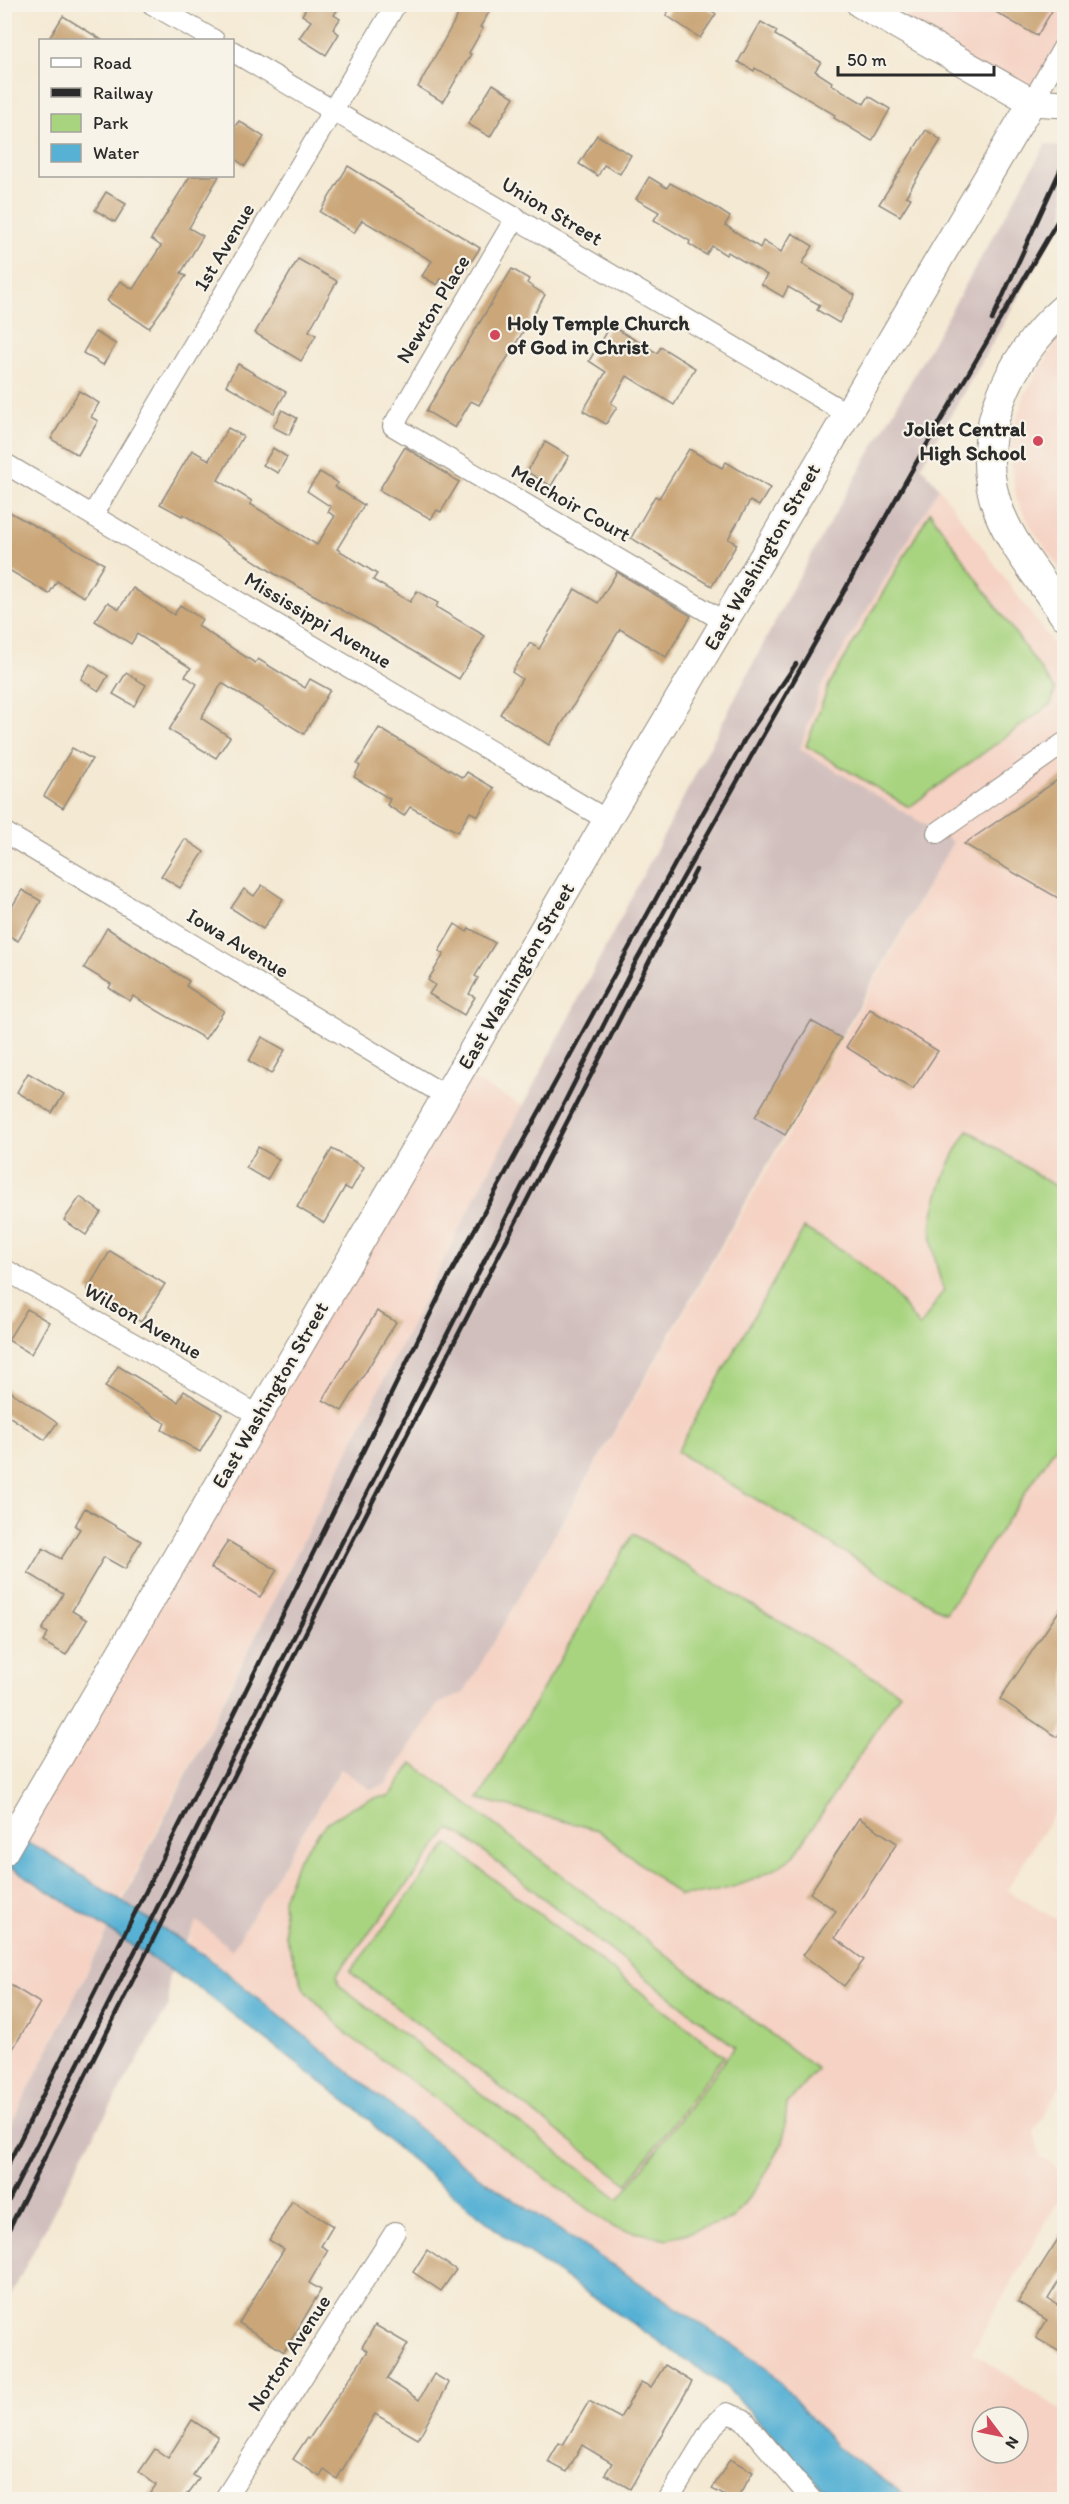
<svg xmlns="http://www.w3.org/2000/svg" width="1069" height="2504" font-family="Itim,sans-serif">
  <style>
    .built { fill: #f5d2c3; fill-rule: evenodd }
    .industrial { fill: #d1bfbd }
    .green { fill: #a8d480; stroke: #6a8056; stroke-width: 1.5; fill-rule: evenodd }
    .water { fill: #56b1d4; stroke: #406e80; stroke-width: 1.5 }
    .building { fill: #caa678 }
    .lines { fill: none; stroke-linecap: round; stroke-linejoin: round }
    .street-casing { stroke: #908a7f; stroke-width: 22 }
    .secondary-casing { stroke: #908a7f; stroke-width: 29 }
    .primary-casing { stroke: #908a7f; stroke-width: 32 }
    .street { stroke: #fff; stroke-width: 20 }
    .secondary { stroke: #fff; stroke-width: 27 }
    .primary { stroke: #fff; stroke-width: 30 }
    .rail { stroke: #2b2b2b; stroke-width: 4.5 }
    .poi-dot { fill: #d1495b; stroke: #f7f3e8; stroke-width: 2 }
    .labels { text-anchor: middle; stroke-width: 4.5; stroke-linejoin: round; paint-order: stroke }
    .street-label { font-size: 21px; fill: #2b2b2b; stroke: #f7f3e8 }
    .poi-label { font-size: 21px; font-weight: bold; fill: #2b2b2b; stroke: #f7f3e8; text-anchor: start }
  </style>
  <rect width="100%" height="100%" fill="#f7f3e8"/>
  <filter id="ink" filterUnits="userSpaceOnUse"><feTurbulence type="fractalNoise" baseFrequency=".0167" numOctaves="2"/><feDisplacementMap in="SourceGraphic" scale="12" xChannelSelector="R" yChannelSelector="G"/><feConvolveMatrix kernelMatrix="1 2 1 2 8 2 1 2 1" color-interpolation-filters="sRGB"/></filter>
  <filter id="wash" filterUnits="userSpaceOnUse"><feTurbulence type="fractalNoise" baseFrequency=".008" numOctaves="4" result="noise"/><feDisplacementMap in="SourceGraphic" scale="24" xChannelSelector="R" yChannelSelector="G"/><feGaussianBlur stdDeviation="1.35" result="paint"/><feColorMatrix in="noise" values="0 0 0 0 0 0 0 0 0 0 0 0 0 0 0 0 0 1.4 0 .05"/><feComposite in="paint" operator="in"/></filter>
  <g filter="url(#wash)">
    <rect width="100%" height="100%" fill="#f4e9d3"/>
    <g class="built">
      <polygon points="915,5 1064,5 1064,39 1031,97 903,25"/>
      <polygon points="1064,334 1064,575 1031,528 1017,500 1009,457 1015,425 1025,394 1056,342"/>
      <path d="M939,488L1064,659V1797L1007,1890L1064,1924V2080L1034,2133L1041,2158L1064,2171V2190L972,2352L1064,2412V2499H911L836,2446L766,2366L475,2174L207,1957L187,1944L197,1920L232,1950L342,1769L370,1789L385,1785L438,1704L464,1693L822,1075L953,842L794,753L820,689ZM982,2417H1018V2453H982Z"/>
      <polygon points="462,1074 523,1106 121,1901 15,1837"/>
      <polygon points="5,1863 108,1929 5,2136"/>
    </g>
    <polygon class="industrial" points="1046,144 1064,148 1064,219 921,466 939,488 820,689 800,749 953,842 464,1693 438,1704 385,1785 370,1789 341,1769 232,1950 197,1921 168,1978 169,2006 84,2152 5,2307 5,2136 477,1194 792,589"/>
    <g class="green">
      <polygon points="930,512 1055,690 1051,704 909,807 806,746 829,685"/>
      <path d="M968,1130L1064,1192V1434L946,1613L677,1452L804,1228L844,1251L891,1290L920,1327L944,1290C938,1276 929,1236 932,1221C937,1190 951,1157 968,1130Z"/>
      <path d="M633,1534L900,1693L794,1856C760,1882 723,1893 680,1896L598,1830L479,1799Z"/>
      <path d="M413,1763L817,2069L787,2104L783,2142L762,2180L732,2219L668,2239L615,2228L348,2035L304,1989L285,1934L283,1899L298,1859L326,1823L352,1807L374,1798L390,1796ZM450,1829L462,1835L735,2047L619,2199L339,1985L337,1974Z"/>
      <polygon points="448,1844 724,2056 627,2184 350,1972"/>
    </g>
    <polygon class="water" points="4,1832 41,1849 207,1957 475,2174 766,2367 836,2446 911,2499 842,2499 821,2486 726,2387 506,2238 381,2134 369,2119 197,1987 5,1863"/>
    <g id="blocks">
      <g class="building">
        <polygon points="309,4 341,4 334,15 340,19 333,29 339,34 326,55 299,38 311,21 302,15"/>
        <polygon points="464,4 494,4 480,27 483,28 469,53 471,54 443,102 418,87"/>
        <polygon points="673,4 702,4 716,14 700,38 666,15"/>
        <polygon points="982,4 1056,4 1037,36"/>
        <polygon points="63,16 102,40 48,40"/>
        <polygon points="761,22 777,31 775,35 821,62 815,71 832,82 831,84 864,104 869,96 890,109 872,141 834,118 835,115 755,68 754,71 738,62"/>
        <polygon points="493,84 514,97 490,137 468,124"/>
        <polygon points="239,121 264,137 245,166 232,157 232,130"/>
        <polygon points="926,130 941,140 906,196 911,198 900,216 879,204"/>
        <polygon points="597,135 631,155 620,174 604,165 598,176 579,164"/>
        <polygon points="348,166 480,248 454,288 441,279 437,285 422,276 432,261 362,220 354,233 320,212"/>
        <polygon points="190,176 219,176 189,228 203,236 181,273 186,276 149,328 107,301 120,281 133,289 161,246 151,239"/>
        <polygon points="649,177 667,188 670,183 713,206 730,217 725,225 760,248 763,241 781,252 792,233 813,246 802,264 855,295 839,323 817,310 820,305 788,287 783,297 761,284 767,275 728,252 726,255 712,246 706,255 689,244 690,241 654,220 659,212 636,199"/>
        <polygon points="106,192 126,204 115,222 95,210"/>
        <polygon points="298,259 337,281 309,331 316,335 301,361 255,333"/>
        <polygon points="512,269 529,279 527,283 545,295 479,405 471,401 455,428 426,411"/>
        <polygon points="610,325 657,353 661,347 695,368 674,405 627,376 611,403 617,407 606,424 583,411 606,372 589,361"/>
        <polygon points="95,332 116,344 103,365 83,353"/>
        <polygon points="238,364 286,392 274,413 226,385"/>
        <polygon points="79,391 99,403 91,417 98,421 78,455 51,439"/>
        <polygon points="282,410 297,418 289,435 273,427"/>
        <polygon points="228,428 243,436 218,480 252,501 250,504 317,545 335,516 328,512 331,507 307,491 320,472 338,483 335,487 364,505 337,549 377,574 373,580 410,602 417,591 438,603 436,607 485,636 459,679 366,623 275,574 183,514 182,516 160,504 192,450 209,460"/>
        <polygon points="545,442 569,456 551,486 527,472"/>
        <polygon points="405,447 459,482 441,512 437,510 431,519 379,490"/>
        <polygon points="273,448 287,457 278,473 263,465"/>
        <polygon points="689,449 722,468 726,462 770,488 759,506 750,501 728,539 737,544 712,586 631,538 655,496 659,498"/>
        <polygon points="4,509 104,564 84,597 57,581 49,594 4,567"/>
        <polygon points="617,572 691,616 666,657 620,629 549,745 500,714 522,679 512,672 530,643 539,649 575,589 598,603"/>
        <polygon points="133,588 174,615 180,605 202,619 198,626 255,663 258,659 305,688 310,679 330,690 304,734 222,683 201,718 230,737 216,758 169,730 197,684 185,676 191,668 137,634 131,644 95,621 108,602 119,609"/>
        <polygon points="90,664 108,676 99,691 81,679"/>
        <polygon points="126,673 146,685 134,706 113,694"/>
        <polygon points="379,728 463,778 467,772 494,788 478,816 470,812 458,832 410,807 404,816 387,805 390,799 354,777 360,766 357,764"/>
        <polygon points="72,748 92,759 63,808 44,796"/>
        <polygon points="1065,775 1065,902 964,844"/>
        <polygon points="185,839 204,852 180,888 161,876"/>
        <polygon points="262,885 283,899 263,929 231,908 244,889 254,896"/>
        <polygon points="22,890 41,901 18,941 4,933 4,920"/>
        <polygon points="455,924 467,932 469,928 495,943 475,976 478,978 469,994 475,997 464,1015 429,994 435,985 428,980 444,954 439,951"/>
        <polygon points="107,928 189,981 186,986 224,1011 205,1039 133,996 130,1001 109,988 111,984 84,968"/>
        <polygon points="870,1009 938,1051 913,1089 846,1047"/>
        <polygon points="811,1021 841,1038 785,1135 755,1117"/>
        <polygon points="262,1037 285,1050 271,1074 249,1061"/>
        <polygon points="28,1073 64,1094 52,1113 17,1092"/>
        <polygon points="258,1147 279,1159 267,1180 246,1168"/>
        <polygon points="332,1149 364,1167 351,1190 345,1187 324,1223 297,1207"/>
        <polygon points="80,1197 101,1212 86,1235 64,1220"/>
        <polygon points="110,1251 165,1284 141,1322 87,1290"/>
        <polygon points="27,1309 49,1322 31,1354 8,1340"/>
        <polygon points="377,1311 396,1322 342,1411 323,1400"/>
        <polygon points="118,1366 178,1402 184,1391 222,1414 200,1452 162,1430 165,1423 105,1387"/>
        <polygon points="4,1387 57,1423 45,1440 4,1413"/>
        <polygon points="85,1508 141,1541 125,1569 104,1557 72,1611 87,1620 66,1655 43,1642 48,1633 42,1630 63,1594 28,1573 43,1548 61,1559 80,1529 75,1526"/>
        <polygon points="228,1541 277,1570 260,1597 211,1568"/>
        <polygon points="1065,1602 1065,1726 1057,1737 1000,1699"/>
        <polygon points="859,1818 897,1843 835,1938 864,1960 844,1986 803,1955 836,1911 810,1893"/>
        <polygon points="4,1981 40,2003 4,2064"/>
        <polygon points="292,2201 333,2226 321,2246 328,2250 309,2283 321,2290 284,2352 239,2323 284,2249 269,2240"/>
        <polygon points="1065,2228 1065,2271 1048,2299 1057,2305 1065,2292 1065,2355 1036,2338 1047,2320 1018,2302"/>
        <polygon points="427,2250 456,2270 441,2291 413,2272"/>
        <polygon points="375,2325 408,2344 387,2379 419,2400 434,2374 449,2383 418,2439 375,2414 337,2479 324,2470 320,2477 293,2459 307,2438 309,2439 368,2351 362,2347"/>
        <polygon points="665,2365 692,2382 630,2489 605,2474 612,2463 582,2445 567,2472 548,2462 559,2443 563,2445 589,2401 620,2418 641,2382 651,2387"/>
        <polygon points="192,2420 218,2437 193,2475 199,2479 184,2499 146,2499 156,2485 139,2472 155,2449 168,2458"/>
        <polygon points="730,2459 753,2472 737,2499 731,2499 712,2489"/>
      </g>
    </g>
  </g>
  <g filter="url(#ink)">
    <use href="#blocks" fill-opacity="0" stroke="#908a7f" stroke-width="1.5"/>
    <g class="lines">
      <defs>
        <g id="street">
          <polyline points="152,4 214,40"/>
          <polyline points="232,51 846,413"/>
          <polyline points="1032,102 1064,46"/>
          <polyline points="516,217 393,426 725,622"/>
          <polyline points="4,463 607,820"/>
          <polyline points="93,514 396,4"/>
          <polyline points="4,832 446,1096"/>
          <polyline points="937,833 1064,743"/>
          <polyline points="4,1269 258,1415"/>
          <polyline points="224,2500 395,2232"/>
          <polyline points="668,2500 713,2426 727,2413 743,2419 812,2500"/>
        </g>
        <g id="secondary">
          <polyline points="860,4 1032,102 1064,104"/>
          <polyline points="4,1852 607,820 1032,102"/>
        </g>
        <path id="primary" d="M1064,309C1008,357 969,440 1000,514C1015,550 1043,582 1064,614"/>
      </defs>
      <use href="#street" class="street-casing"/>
      <use href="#secondary" class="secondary-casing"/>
      <use href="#primary" class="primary-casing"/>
      <use href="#street" class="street"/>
      <use href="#secondary" class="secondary"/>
      <use href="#primary" class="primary"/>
      <g class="rail">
        <polyline points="992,320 1064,162"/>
        <polyline points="4,2172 193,1798 447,1280 699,820 745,739 796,664"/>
        <polyline points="4,2210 634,965 916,463 1064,210"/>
        <polyline points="4,2239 314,1616 696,870"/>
      </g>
    </g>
  </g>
  <g class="poi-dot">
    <circle cx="495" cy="335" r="6"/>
    <circle cx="1038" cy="441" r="6"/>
  </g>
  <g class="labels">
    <g class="street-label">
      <text transform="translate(552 211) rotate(31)" y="7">Union Street</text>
      <text transform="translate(224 247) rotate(-59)" y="7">1st Avenue</text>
      <text transform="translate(433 309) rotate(-59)" y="7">Newton Place</text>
      <text transform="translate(571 503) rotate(30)" y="7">Melchoir Court</text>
      <text transform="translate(762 557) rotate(-60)" y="7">East Washington Street</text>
      <text transform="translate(318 620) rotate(31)" y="7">Mississippi Avenue</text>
      <text transform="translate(238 943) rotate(31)" y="7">Iowa Avenue</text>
      <text transform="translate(516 976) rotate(-60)" y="7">East Washington Street</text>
      <text transform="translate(143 1321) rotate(30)" y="7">Wilson Avenue</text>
      <text transform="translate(270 1395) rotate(-60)" y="7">East Washington Street</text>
      <text transform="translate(289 2353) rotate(-57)" y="7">Norton Avenue</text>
    </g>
    <g class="poi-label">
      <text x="507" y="330">Holy Temple Church<tspan x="507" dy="24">of God in Christ</tspan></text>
      <text x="1026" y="436" text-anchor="end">Joliet Central<tspan x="1026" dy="24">High School</tspan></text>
    </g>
  </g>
  <rect width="1069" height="2504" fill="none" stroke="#f7f3e8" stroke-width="24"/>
  <rect x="39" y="39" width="195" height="138" fill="#f7f3e8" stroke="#a5a39c" stroke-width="1.5"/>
  <rect x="51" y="58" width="30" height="9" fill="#ffffff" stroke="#a5a39c" stroke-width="1.5"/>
  <text x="93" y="69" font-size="18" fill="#2b2b2b">Road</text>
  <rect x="51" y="88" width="30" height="9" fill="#2b2b2b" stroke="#a5a39c" stroke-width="1.5"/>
  <text x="93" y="99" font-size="18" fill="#2b2b2b">Railway</text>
  <rect x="51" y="114" width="30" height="18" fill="#a8d480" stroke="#a5a39c" stroke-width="1.5"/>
  <text x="93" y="129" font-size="18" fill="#2b2b2b">Park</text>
  <rect x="51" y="144" width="30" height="18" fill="#56b1d4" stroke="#a5a39c" stroke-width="1.5"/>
  <text x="93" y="159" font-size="18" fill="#2b2b2b">Water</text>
  <g transform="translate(1000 2435) rotate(122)"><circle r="28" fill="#f7f3e8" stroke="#a5a39c" stroke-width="1.5"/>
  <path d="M0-4.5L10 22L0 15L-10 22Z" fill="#d1495b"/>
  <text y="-9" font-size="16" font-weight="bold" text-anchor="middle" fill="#2b2b2b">N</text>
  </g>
  <path d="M838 66v9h156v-9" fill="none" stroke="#2b2b2b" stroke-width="3"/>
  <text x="847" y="66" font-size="18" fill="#2b2b2b" stroke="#f7f3e8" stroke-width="4.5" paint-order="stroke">50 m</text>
</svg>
